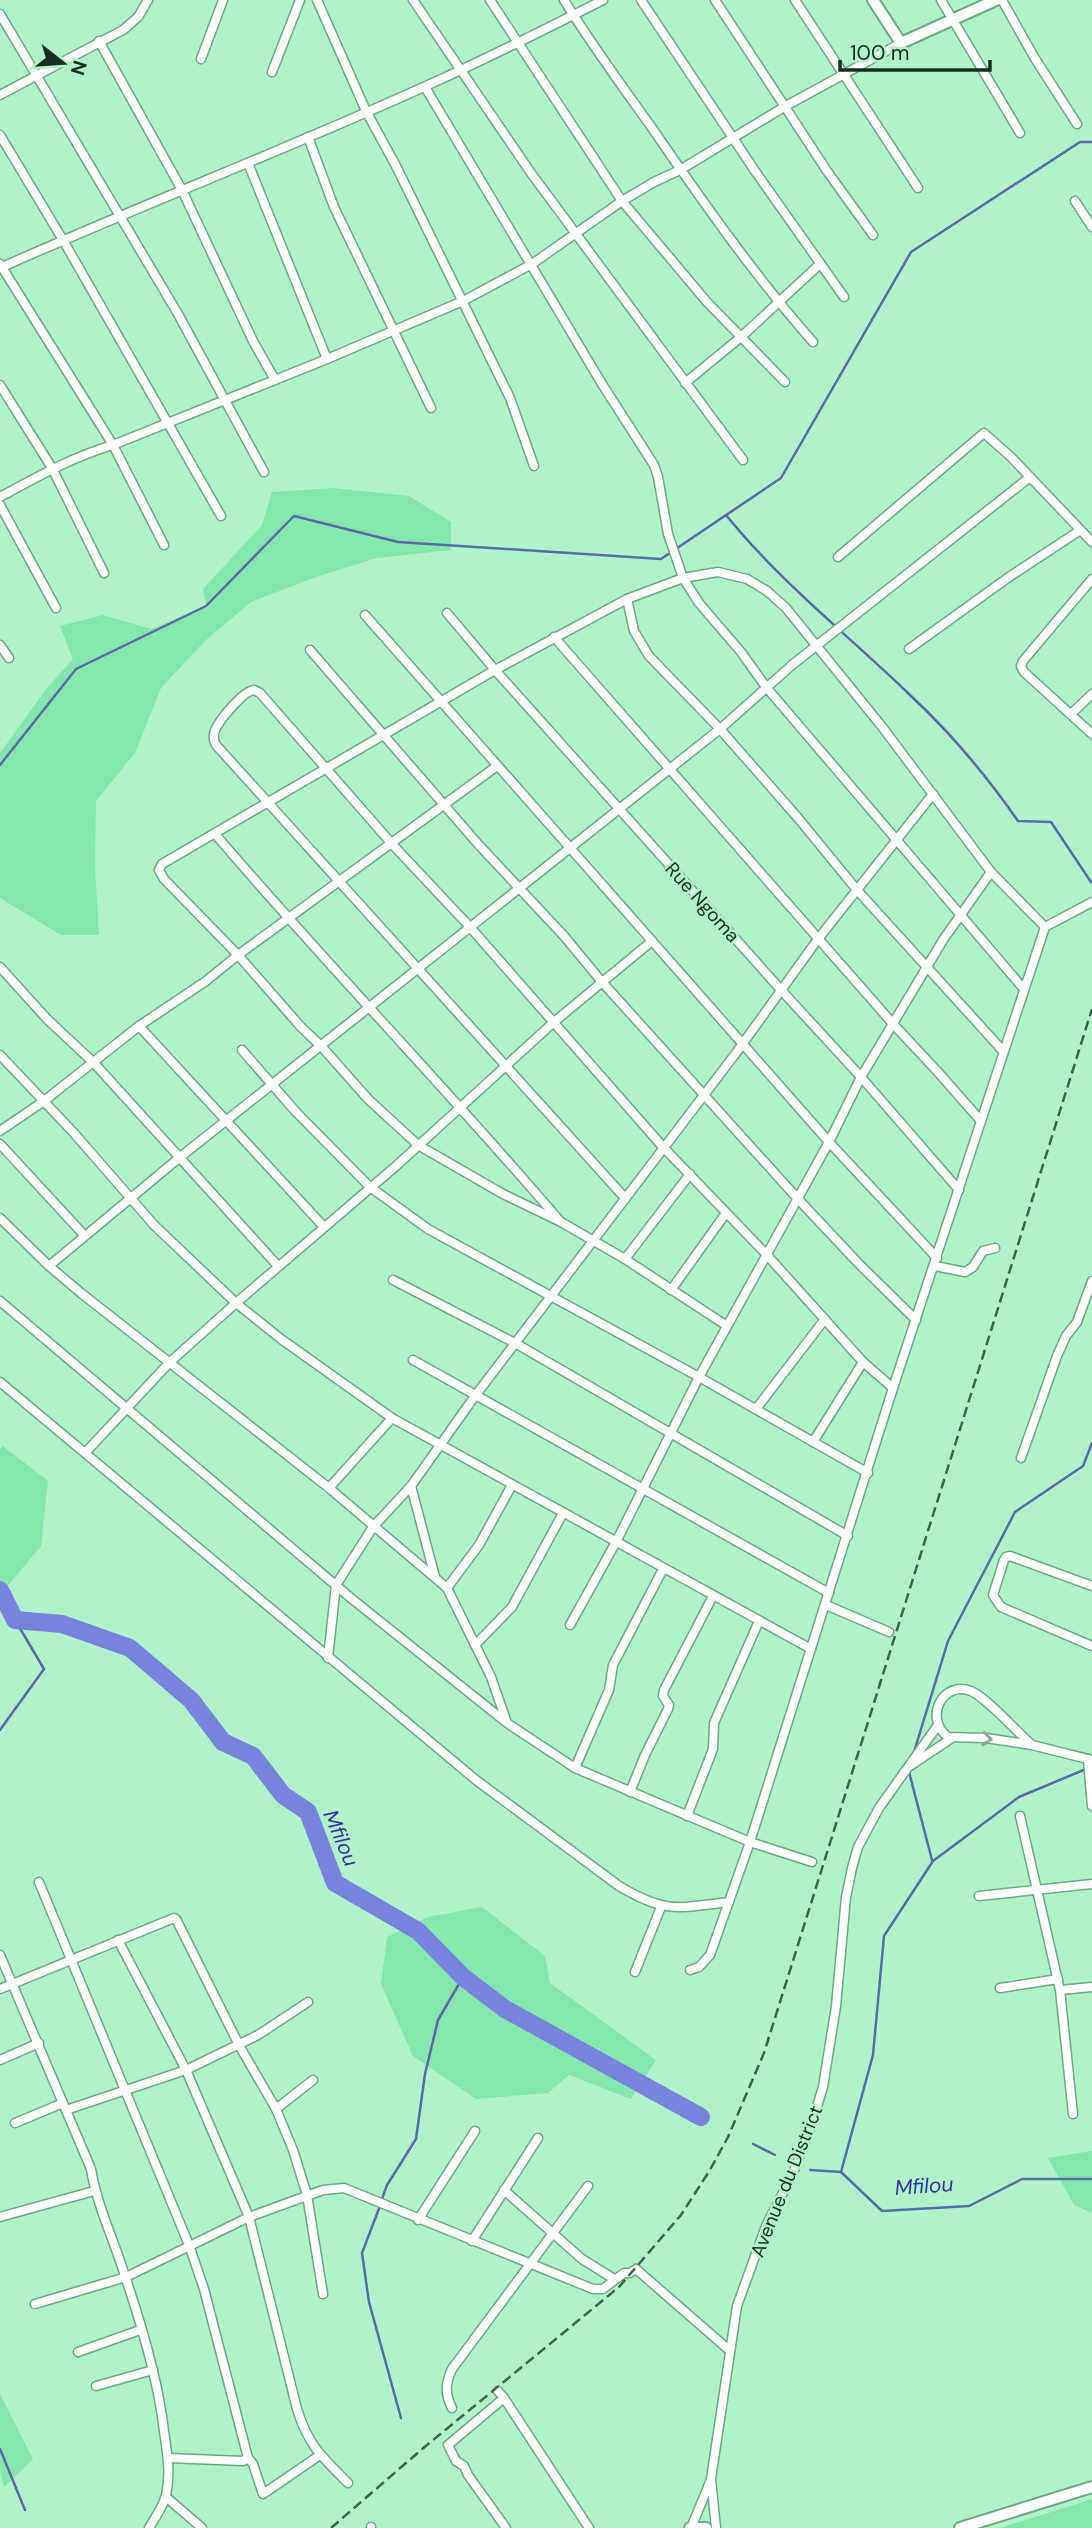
<svg xmlns="http://www.w3.org/2000/svg" width="1092" height="2528" font-family="'DM Sans',sans-serif">
  <style>
    .green { fill: #84e8ae }
    .lines { fill: none; stroke-linecap: round; stroke-linejoin: round }
    .stream { stroke: #5b6aa5; stroke-width: 2.5 }
    .river { stroke: #7983de; stroke-width: 18 }
    .street-casing { stroke: #6aaa84; stroke-width: 11 }
    .secondary-casing { stroke: #6aaa84; stroke-width: 14 }
    .street { stroke: #fff; stroke-width: 8 }
    .secondary { stroke: #fff; stroke-width: 10 }
    .rail { stroke: #3e634e; stroke-width: 2.5; stroke-dasharray: 10 5; stroke-linecap: butt }
    .oneway { stroke: #96a29b }
    .labels { text-anchor: middle; stroke-width: 5; stroke-linejoin: round; paint-order: stroke }
    .street-label { font-size: 19px; fill: #153021; stroke: #b0f3ca }
    .water-label { font-size: 21px; font-style: italic; fill: #38359f; stroke: #b0f3ca }
  </style>
  <rect width="100%" height="100%" fill="#b0f3ca"/>
  <g class="green">
    <polygon points="333,488 409,496 451,522 451,550 377,558 319,576 251,602 205,641 161,688 135,753 96,801 95,868 99,935 61,935 0,898 0,753 47,688 73,659 60,626 103,615 151,629 206,606 203,589 262,525 272,492"/>
    <polygon points="3,1446 48,1481 41,1546 0,1595 0,1449"/>
    <polygon points="482,1907 545,1956 550,1983 656,2060 631,2099 569,2075 548,2093 476,2099 413,2056 381,1984 387,1937 428,1917"/>
    <polygon points="1092,2151 1092,2213 1074,2205 1048,2158"/>
    <polygon points="0,2394 33,2459 4,2487 0,2472"/>
    <polygon points="1092,2499 1092,2528 1000,2528"/>
  </g>
  <g class="lines">
    <g class="stream">
      <path d="M726,515C781,583 848,635 910,695C951,733 986,775 1018,821L1051,822L1091,882"/>
      <polyline points="0,765 76,669 206,606 294,516 398,542 661,559 781,478 911,252 1080,142 1092,142"/>
      <polyline points="0,1730 44,1669 15,1620"/>
      <polyline points="914,1752 948,1641 1015,1512 1083,1466 1092,1443"/>
      <polyline points="909,1772 932,1860"/>
      <polyline points="753,2144 775,2155"/>
      <polyline points="810,2170 841,2172 882,2211 969,2206 1022,2179 1092,2179"/>
      <polyline points="841,2172 873,2055 884,1936 933,1861 1019,1797 1086,1769"/>
      <polyline points="382,2199 387,2185 416,2139 425,2074 438,2020 463,1977"/>
      <polyline points="380,2206 362,2253 369,2302 401,2418"/>
      <polyline points="0,2449 25,2510"/>
    </g>
    <polyline class="river" points="0,1590 15,1620 62,1624 130,1648 191,1700 223,1742 253,1756 283,1795 308,1812 335,1883 418,1931 463,1977 505,2009 701,2117"/>
    <defs>
      <g id="street">
        <polyline points="317,0 366,111 396,166 510,398 534,466"/>
        <polyline points="413,0 531,173 743,460"/>
        <polyline points="490,0 622,201 707,302 785,382"/>
        <path d="M564,0C591,44 622,86 652,128C703,202 754,275 813,342"/>
        <polyline points="641,0 755,171 844,297"/>
        <polyline points="715,0 827,171 873,235"/>
        <polyline points="795,0 918,188"/>
        <polyline points="941,0 1020,133"/>
        <polyline points="1002,0 1034,57 1077,124"/>
        <polyline points="0,14 178,314 264,472"/>
        <polyline points="99,41 182,190 253,341 275,380"/>
        <polyline points="201,59 223,0"/>
        <polyline points="272,72 300,0"/>
        <polyline points="425,87 602,384 654,465 658,477 668,534 683,578 699,603 741,652 766,687 1023,988"/>
        <polyline points="0,95 123,30 138,17 148,0"/>
        <polyline points="0,135 63,240 221,516"/>
        <polyline points="308,137 334,207 431,408"/>
        <polyline points="248,163 327,359"/>
        <polyline points="1075,201 1092,227"/>
        <polyline points="0,264 113,445 164,545"/>
        <path d="M0,268C141,205 285,150 426,86C486,59 544,30 603,0"/>
        <polyline points="685,383 741,337 820,264"/>
        <polyline points="0,385 52,468 104,573"/>
        <path d="M0,497C37,477 72,457 113,445L327,359L463,301L532,264L622,201L654,182L680,170L784,107L901,43"/>
        <polyline points="0,505 56,608"/>
        <polyline points="838,557 984,433 1011,457 1092,542"/>
        <polyline points="1092,579 1023,661 1021,666 1024,672 1092,734"/>
        <polyline points="627,599 634,631 649,656 720,729 798,818 857,890 1003,1051"/>
        <polyline points="447,613 495,670 782,991 861,1077 959,1190"/>
        <polyline points="365,615 829,1142 937,1258"/>
        <polyline points="554,637 894,1025 937,1071 981,1121"/>
        <polyline points="0,645 9,658"/>
        <polyline points="909,649 1009,577 1079,531"/>
        <polyline points="310,650 478,844 564,936 602,982 798,1199 859,1264 916,1320"/>
        <polyline points="1071,714 1092,694"/>
        <path d="M215,834C327,965 447,1089 559,1220"/>
        <polyline points="0,967 47,1019 94,1063 278,1266"/>
        <polyline points="139,1026 324,1227"/>
        <polyline points="242,1050 296,1112 370,1187 428,1229 699,1377 868,1473"/>
        <polyline points="0,1055 73,1132 154,1225 236,1303 281,1339 392,1418 811,1649"/>
        <polyline points="0,1131 44,1101 139,1026 206,981 238,955 497,766"/>
        <polyline points="0,1144 84,1235"/>
        <path d="M625,1198L216,745C214,740 213,740 214,734C216,723 243,691 254,690L260,693L392,844L470,927L663,1147L766,1254L863,1362L893,1388"/>
        <polyline points="0,1218 49,1266 81,1293 329,1488 447,1588 491,1677 506,1720"/>
        <polyline points="625,1259 690,1174"/>
        <polyline points="49,1266 179,1158 720,729 792,665 1030,477"/>
        <polyline points="935,1266 965,1272 973,1267 983,1251 995,1248"/>
        <polyline points="393,1280 515,1343 848,1536"/>
        <polyline points="671,1290 726,1213"/>
        <polyline points="0,1301 352,1599 507,1723 575,1768 750,1842 812,1862"/>
        <polyline points="727,1326 625,1259 561,1222 503,1194 418,1145 368,1099 322,1047 301,1027 238,955 164,879 159,870 162,864 495,670 627,599 683,578 718,572 747,579 767,591 786,608 883,728 991,872 1045,927"/>
        <polyline points="413,1360 829,1593"/>
        <path d="M0,1382L476,1780L619,1886C666,1914 678,1908 729,1902"/>
        <polyline points="756,1409 825,1319"/>
        <polyline points="813,1442 863,1362"/>
        <polyline points="85,1453 170,1362 236,1303 396,1166 554,1022 652,941"/>
        <polyline points="1021,1458 1057,1356 1066,1336 1077,1322 1092,1281"/>
        <polyline points="411,1486 435,1577"/>
        <polyline points="329,1488 392,1418"/>
        <polyline points="1092,1586 1010,1556 1006,1557 1004,1560 993,1595 1001,1607 1092,1646"/>
        <polyline points="447,1588 479,1545 512,1485"/>
        <polyline points="826,1605 889,1632"/>
        <polyline points="570,1625 616,1542 699,1377 829,1142 861,1077 943,940 991,872"/>
        <polyline points="475,1645 512,1607 563,1513"/>
        <polyline points="328,1658 336,1585 373,1527 411,1486 475,1396 736,1053 818,939 933,794"/>
        <path d="M1032,1745C1017,1732 987,1698 971,1691C943,1680 923,1718 948,1737L986,1738L1032,1745L1092,1760"/>
        <polyline points="1088,1760 1092,1806"/>
        <polyline points="910,1766 952,1738"/>
        <polyline points="575,1768 609,1690 613,1665 663,1569"/>
        <polyline points="630,1792 645,1755 668,1709 669,1705 663,1696 664,1690 713,1596"/>
        <polyline points="687,1816 713,1749 714,1723 759,1621"/>
        <polyline points="1020,1816 1060,1990 1073,2114"/>
        <polyline points="39,1882 189,2245 204,2289 248,2458 253,2464 263,2494 320,2455"/>
        <polyline points="979,1896 1092,1884"/>
        <path d="M118,1940L186,2070L249,2217L297,2409C308,2445 322,2457 348,2483"/>
        <path d="M0,1955L91,2169C97,2206 114,2240 125,2276C142,2326 158,2379 164,2431C167,2452 171,2474 166,2495C163,2507 155,2518 149,2528"/>
        <polyline points="690,1970 699,1967 710,1955 750,1842 893,1388 1045,927 1092,902"/>
        <polyline points="635,1972 661,1907"/>
        <polyline points="1000,1988 1058,1979"/>
        <polyline points="0,1989 174,1918 176,1919 239,2045 276,2109 293,2150 307,2195 323,2294"/>
        <polyline points="1060,1990 1092,1987"/>
        <polyline points="0,2060 39,2043"/>
        <polyline points="276,2109 313,2080"/>
        <polyline points="66,2110 186,2070 258,2035 308,2002"/>
        <polyline points="15,2123 63,2103"/>
        <polyline points="504,2190 582,2259 614,2279"/>
        <polyline points="0,2217 94,2191"/>
        <polyline points="418,2220 475,2131"/>
        <polyline points="472,2241 538,2138"/>
        <polyline points="35,2304 126,2277 249,2217 323,2190 344,2188 593,2289 603,2289 624,2273 630,2273 636,2269 729,2350"/>
        <polyline points="78,2352 140,2330"/>
        <polyline points="96,2386 153,2370"/>
        <polyline points="498,2391 504,2398 448,2445 456,2461 464,2466 468,2475 506,2528"/>
        <polyline points="504,2398 589,2528"/>
        <path d="M452,2408C445,2394 445,2384 452,2369L588,2186"/>
        <polyline points="168,2458 243,2461 248,2458"/>
        <polyline points="166,2497 202,2528"/>
        <polyline points="371,2527 371,2528"/>
        <polyline points="691,2528 710,2482"/>
        <polyline points="716,2528 711,2479 737,2306 766,2226 793,2173 809,2132 823,2087 836,2006 846,1897 852,1868 858,1847 879,1808 938,1725"/>
      </g>
      <g id="secondary">
        <polyline points="873,0 901,43 996,0"/>
        <polyline points="690,2528 706,2528"/>
        <polyline points="960,2528 1092,2487"/>
      </g>
    </defs>
    <use href="#street" class="street-casing"/>
    <use href="#secondary" class="secondary-casing"/>
    <use href="#street" class="street"/>
    <use href="#secondary" class="secondary"/>
    <polyline class="rail" points="331,2528 421,2450 619,2287 681,2215 710,2170 728,2137 764,2053 1092,1009"/>
  </g>
  <defs><path id="oneway-chevron" d="M-2-3.5L2.5 0L-2 3.5" fill="none" stroke-width="1.6" stroke-linecap="round" stroke-linejoin="round" transform="scale(1.75)"/></defs>
  <use class="oneway" href="#oneway-chevron" transform="translate(987 1739) rotate(6)"/>
  <g class="labels">
    <g class="street-label">
      <text transform="translate(703 902) rotate(48)" y="7">Rue Ngoma</text>
      <text transform="translate(786 2181) rotate(-68)" y="7">Avenue du District</text>
    </g>
    <g class="water-label">
      <text transform="translate(341 1838) rotate(67)" y="7">Mfilou</text>
      <text transform="translate(924 2186) rotate(-4)" y="7">Mfilou</text>
    </g>
  </g>
  <g transform="translate(63 63) rotate(107)" stroke="#b0f3ca" stroke-width="5" paint-order="stroke">
  <path d="M0-5L12 26L0 18L-12 26Z" fill="#153021"/>
  <text y="-10" font-size="19" font-weight="bold" text-anchor="middle" fill="#153021">N</text>
  </g>
  <path d="M840 60v10h150v-10" fill="none" stroke="#153021" stroke-width="3.5"/>
  <text x="850" y="60" font-size="21" fill="#153021" stroke="#b0f3ca" stroke-width="5" paint-order="stroke">100 m</text>
</svg>
